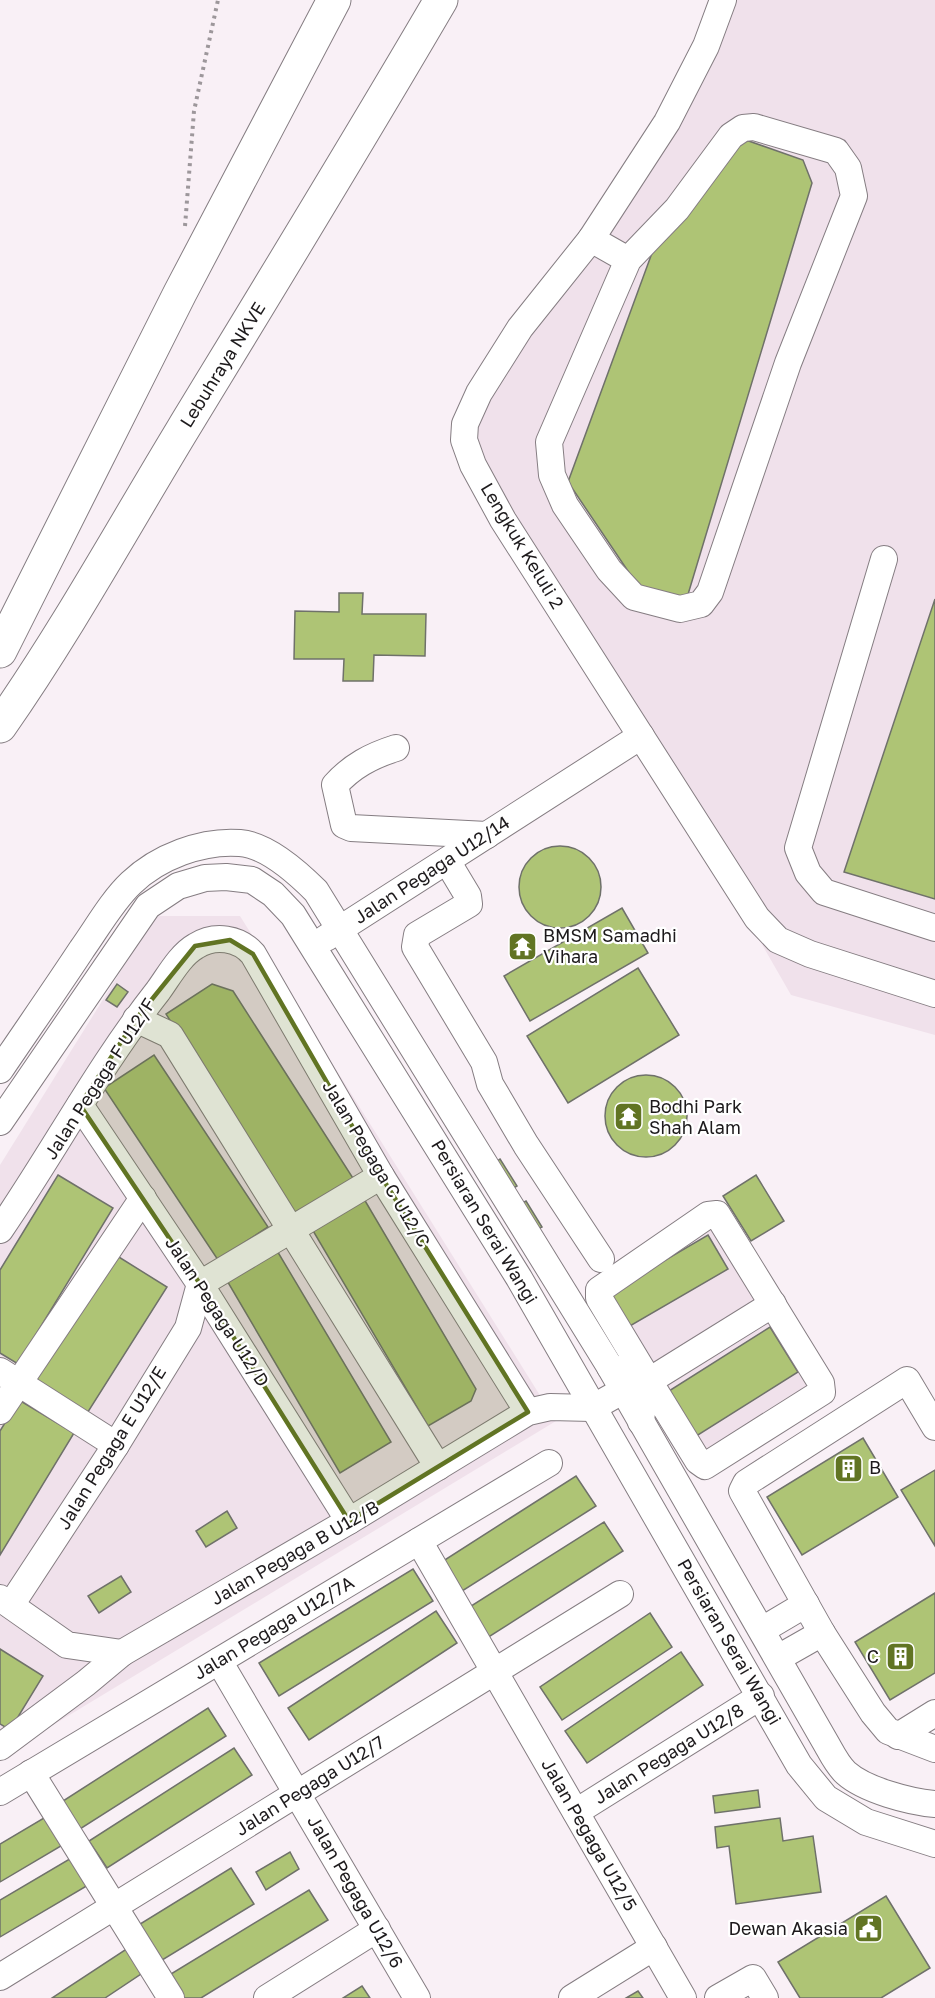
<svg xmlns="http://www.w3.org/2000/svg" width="935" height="1998" font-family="'Golos Text',sans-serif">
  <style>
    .built { fill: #f0e1eb }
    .building { fill: #aec475; stroke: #6f716a; stroke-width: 1.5 }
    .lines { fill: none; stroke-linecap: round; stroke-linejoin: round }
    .minor-casing { stroke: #857d82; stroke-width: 28 }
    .highway-casing { stroke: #857d82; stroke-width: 35 }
    .path { stroke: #9d979b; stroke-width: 4; stroke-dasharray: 3 4.5; stroke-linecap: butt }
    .minor { stroke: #fff; stroke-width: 26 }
    .highway { stroke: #fff; stroke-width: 33 }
    .marked { fill: #617423; fill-opacity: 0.2; stroke: #617423; stroke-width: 4.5; stroke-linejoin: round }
    .labels { text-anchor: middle; stroke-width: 4.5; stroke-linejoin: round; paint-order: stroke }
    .street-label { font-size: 18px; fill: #1d1a1c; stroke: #fff }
    .poi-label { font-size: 18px; fill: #1d1a1c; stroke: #fff; text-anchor: start }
  </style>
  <rect width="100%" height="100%" fill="#f9f0f6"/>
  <g class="built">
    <polygon points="731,0 935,0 935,1035 791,995 466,429"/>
    <polygon points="155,916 240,916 556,1421 0,1757 0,1165"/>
    <polygon points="710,1220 817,1389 704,1460 604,1291"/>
  </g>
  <g class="building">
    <polygon points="743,139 803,160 812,183 686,601 638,586 568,482 652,253"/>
    <polygon points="339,593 363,593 362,614 426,614 425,656 374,655 373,681 343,681 344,659 294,659 295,611 339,612"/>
    <polygon points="935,599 935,899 844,872"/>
    <circle cx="560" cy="887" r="41"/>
    <polygon points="622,908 648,953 530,1021 504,976"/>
    <polygon points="638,968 679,1035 568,1103 527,1036"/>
    <polygon points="117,984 128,992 117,1007 106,1000"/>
    <polygon points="212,984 233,991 358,1186 299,1223 166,1014"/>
    <polygon points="154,1055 268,1227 218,1260 104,1088"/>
    <circle cx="646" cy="1116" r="41"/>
    <polygon points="500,1159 517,1186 509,1191 492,1165"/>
    <polygon points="58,1175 113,1208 18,1364 0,1353 0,1270"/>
    <polygon points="756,1175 784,1221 751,1241 723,1196"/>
    <polygon points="364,1199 476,1389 471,1401 428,1426 312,1229"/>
    <polygon points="526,1201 542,1227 533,1232 517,1206"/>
    <polygon points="708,1235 728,1269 623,1330 604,1296"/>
    <polygon points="276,1249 391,1442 340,1473 226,1279"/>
    <polygon points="114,1254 167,1287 86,1415 33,1382"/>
    <polygon points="770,1327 798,1372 690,1440 661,1396"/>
    <polygon points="19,1400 74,1433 0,1555 0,1431"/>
    <polygon points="863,1438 898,1497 802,1555 767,1497"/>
    <polygon points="935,1470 935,1546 901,1490"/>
    <polygon points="576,1476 596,1506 459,1593 440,1563"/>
    <polygon points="227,1511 237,1528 206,1547 196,1531"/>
    <polygon points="604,1522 623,1551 487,1638 468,1608"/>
    <polygon points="413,1569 433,1601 279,1696 259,1663"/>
    <polygon points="121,1576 131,1592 99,1613 88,1596"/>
    <polygon points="935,1593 935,1673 890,1700 855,1642"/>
    <polygon points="436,1611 457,1643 309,1740 288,1708"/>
    <polygon points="650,1613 672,1647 562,1720 540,1687"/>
    <polygon points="0,1649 43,1676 10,1730 0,1724"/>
    <polygon points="681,1652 703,1685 587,1763 565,1731"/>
    <polygon points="208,1708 226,1736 80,1829 63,1801"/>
    <polygon points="234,1748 252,1775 107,1868 89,1841"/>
    <polygon points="758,1790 760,1807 715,1813 713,1796"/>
    <polygon points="49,1815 66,1843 0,1882 0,1844"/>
    <polygon points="780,1818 783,1841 813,1836 821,1892 736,1904 729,1846 717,1848 715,1827"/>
    <polygon points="290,1852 299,1869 266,1890 256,1872"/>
    <polygon points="73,1857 90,1884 0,1937 0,1900"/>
    <polygon points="231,1868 254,1904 154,1965 132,1929"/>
    <polygon points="309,1890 328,1920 201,1998 179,1998 166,1977"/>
    <polygon points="886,1896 930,1968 881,1998 800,1998 778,1962"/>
    <polygon points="128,1948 144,1972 105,1998 52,1998"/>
    <polygon points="362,1986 370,1998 343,1998"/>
    <polygon points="638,1991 643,1998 626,1998"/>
  </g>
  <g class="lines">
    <defs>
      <g id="minor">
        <polyline points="723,0 706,46 667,122 591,239 520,328 479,393 465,424 464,440 473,465 503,520 757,918 778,940 810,954 935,994"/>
        <polyline points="591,239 628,260 677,209 731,136 743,128 754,127 836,151 848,168 854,196 788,363 710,592 701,604 680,609 634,597 609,570 565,505 552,475 549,442 628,260"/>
        <polyline points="884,559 798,848 808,873 824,892 935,928"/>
        <path d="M396,748C371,756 352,766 335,785L344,825L351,828L487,835"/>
        <polyline points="447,861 468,896 469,904 417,935 415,947 484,1062 490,1084 526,1145 601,1259"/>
        <polyline points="326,938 641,736"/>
        <polyline points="136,1019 170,1035 438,1467"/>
        <path d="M0,1070C27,1030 55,990 82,949C97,928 112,901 131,883C158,857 202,840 240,843C267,845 298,873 316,891L610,1367L827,1745C832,1754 838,1766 846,1773C865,1790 910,1802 935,1804"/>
        <polyline points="80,1105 200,1284 349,1521"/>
        <polyline points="0,1122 148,906 178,886 205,878 226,877 252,880 273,894 293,915 519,1278 799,1765 826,1798 866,1822 935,1844"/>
        <path d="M0,1230C54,1151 99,1066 158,991C169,976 180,955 196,946C215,934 239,938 253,954L381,1176L528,1412"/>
        <polyline points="610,1367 649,1381 698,1461 705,1466 822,1392 821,1383 717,1214 708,1215 599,1290 599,1298 649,1381 653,1389 642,1411 641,1422"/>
        <polyline points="0,1371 116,1445"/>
        <polyline points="649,1381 773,1304"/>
        <polyline points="0,1411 143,1198"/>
        <polyline points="935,1427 907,1380 746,1483 742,1491 822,1633 873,1713 888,1731 935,1749"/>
        <polyline points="419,1541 683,1998"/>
        <polyline points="0,1598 67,1645 122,1653"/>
        <polyline points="11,1605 116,1445 188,1328 200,1284 381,1176"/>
        <polyline points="762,1630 806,1604"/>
        <polyline points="778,1658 822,1633"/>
        <polyline points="219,1661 417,1998"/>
        <polyline points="898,1736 935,1713"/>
        <polyline points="0,1747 86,1683 122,1653 349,1521 528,1412 550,1407 592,1408 624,1390"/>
        <polyline points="31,1773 171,1998"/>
        <polyline points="0,1792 549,1463"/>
        <polyline points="576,1812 761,1696"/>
        <polyline points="0,1977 620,1594"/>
        <polyline points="267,1998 377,1929"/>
        <polyline points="572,1998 654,1947"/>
        <polyline points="718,1998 753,1978 765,1998"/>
      </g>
      <g id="highway">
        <polyline points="0,651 180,293 334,0"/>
        <path d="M0,726C67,630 123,528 183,429C270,286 357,144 441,0"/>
      </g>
    </defs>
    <use href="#minor" class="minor-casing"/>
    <use href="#highway" class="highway-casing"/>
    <polyline class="path" points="185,226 194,111 218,0"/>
    <use href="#minor" class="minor"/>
    <use href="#highway" class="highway"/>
  </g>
  <path class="marked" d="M230,940L253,954L381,1176L528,1412L349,1521L200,1284L80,1105L136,1019L195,946Z"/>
  <defs>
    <symbol id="temple-square" viewBox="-11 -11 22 22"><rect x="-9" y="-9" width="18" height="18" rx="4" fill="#617423" stroke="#fff"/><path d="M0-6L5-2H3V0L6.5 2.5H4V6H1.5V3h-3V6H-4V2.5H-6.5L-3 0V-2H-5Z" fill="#fff"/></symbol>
    <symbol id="building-square" viewBox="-11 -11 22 22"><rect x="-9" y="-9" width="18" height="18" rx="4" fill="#617423" stroke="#fff"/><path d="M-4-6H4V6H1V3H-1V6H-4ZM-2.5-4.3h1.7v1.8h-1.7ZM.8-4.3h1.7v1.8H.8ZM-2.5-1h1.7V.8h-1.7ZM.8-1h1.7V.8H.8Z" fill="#fff"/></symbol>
    <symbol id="civic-square" viewBox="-11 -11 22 22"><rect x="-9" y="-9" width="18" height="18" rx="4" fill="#617423" stroke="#fff"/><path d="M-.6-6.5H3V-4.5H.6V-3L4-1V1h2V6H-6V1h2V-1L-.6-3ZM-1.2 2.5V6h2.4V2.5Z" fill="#fff"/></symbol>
  </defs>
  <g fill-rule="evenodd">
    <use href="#temple-square" x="506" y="930" width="33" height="33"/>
    <use href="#temple-square" x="612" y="1100" width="33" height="33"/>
    <use href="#building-square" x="832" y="1452" width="33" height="33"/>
    <use href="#building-square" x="884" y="1640" width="33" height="33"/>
    <use href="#civic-square" x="852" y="1912" width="33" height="33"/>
  </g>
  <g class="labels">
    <g class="street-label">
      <text transform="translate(223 365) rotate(-58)" y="6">Lebuhraya NKVE</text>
      <text transform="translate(522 546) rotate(59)" y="6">Lengkuk Keluli 2</text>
      <text transform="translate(432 870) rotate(-33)" y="6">Jalan Pegaga U12/14</text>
      <text transform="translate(100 1079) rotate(-57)" y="6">Jalan Pegaga F U12/F</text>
      <text transform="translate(376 1164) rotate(59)" y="6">Jalan Pegaga C U12/C</text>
      <text transform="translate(484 1222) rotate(59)" y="6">Persiaran Serai Wangi</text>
      <text transform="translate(217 1312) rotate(57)" y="6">Jalan Pegaga U12/D</text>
      <text transform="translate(112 1448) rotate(-58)" y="6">Jalan Pegaga E U12/E</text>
      <text transform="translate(295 1553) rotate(-30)" y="6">Jalan Pegaga B U12/B</text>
      <text transform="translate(274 1628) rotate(-31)" y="6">Jalan Pegaga U12/7A</text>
      <text transform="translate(729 1642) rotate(60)" y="6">Persiaran Serai Wangi</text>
      <text transform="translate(669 1754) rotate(-32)" y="6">Jalan Pegaga U12/8</text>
      <text transform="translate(310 1786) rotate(-32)" y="6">Jalan Pegaga U12/7</text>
      <text transform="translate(589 1835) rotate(60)" y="6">Jalan Pegaga U12/5</text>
      <text transform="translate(355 1892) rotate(60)" y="6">Jalan Pegaga U12/6</text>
    </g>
    <g class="poi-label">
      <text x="543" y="942">BMSM Samadhi<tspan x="543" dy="21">Vihara</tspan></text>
      <text x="649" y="1113">Bodhi Park<tspan x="649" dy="21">Shah Alam</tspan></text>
      <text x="869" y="1474">B</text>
      <text x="879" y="1663" text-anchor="end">C</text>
      <text x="848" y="1935" text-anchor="end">Dewan Akasia</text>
    </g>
  </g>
</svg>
